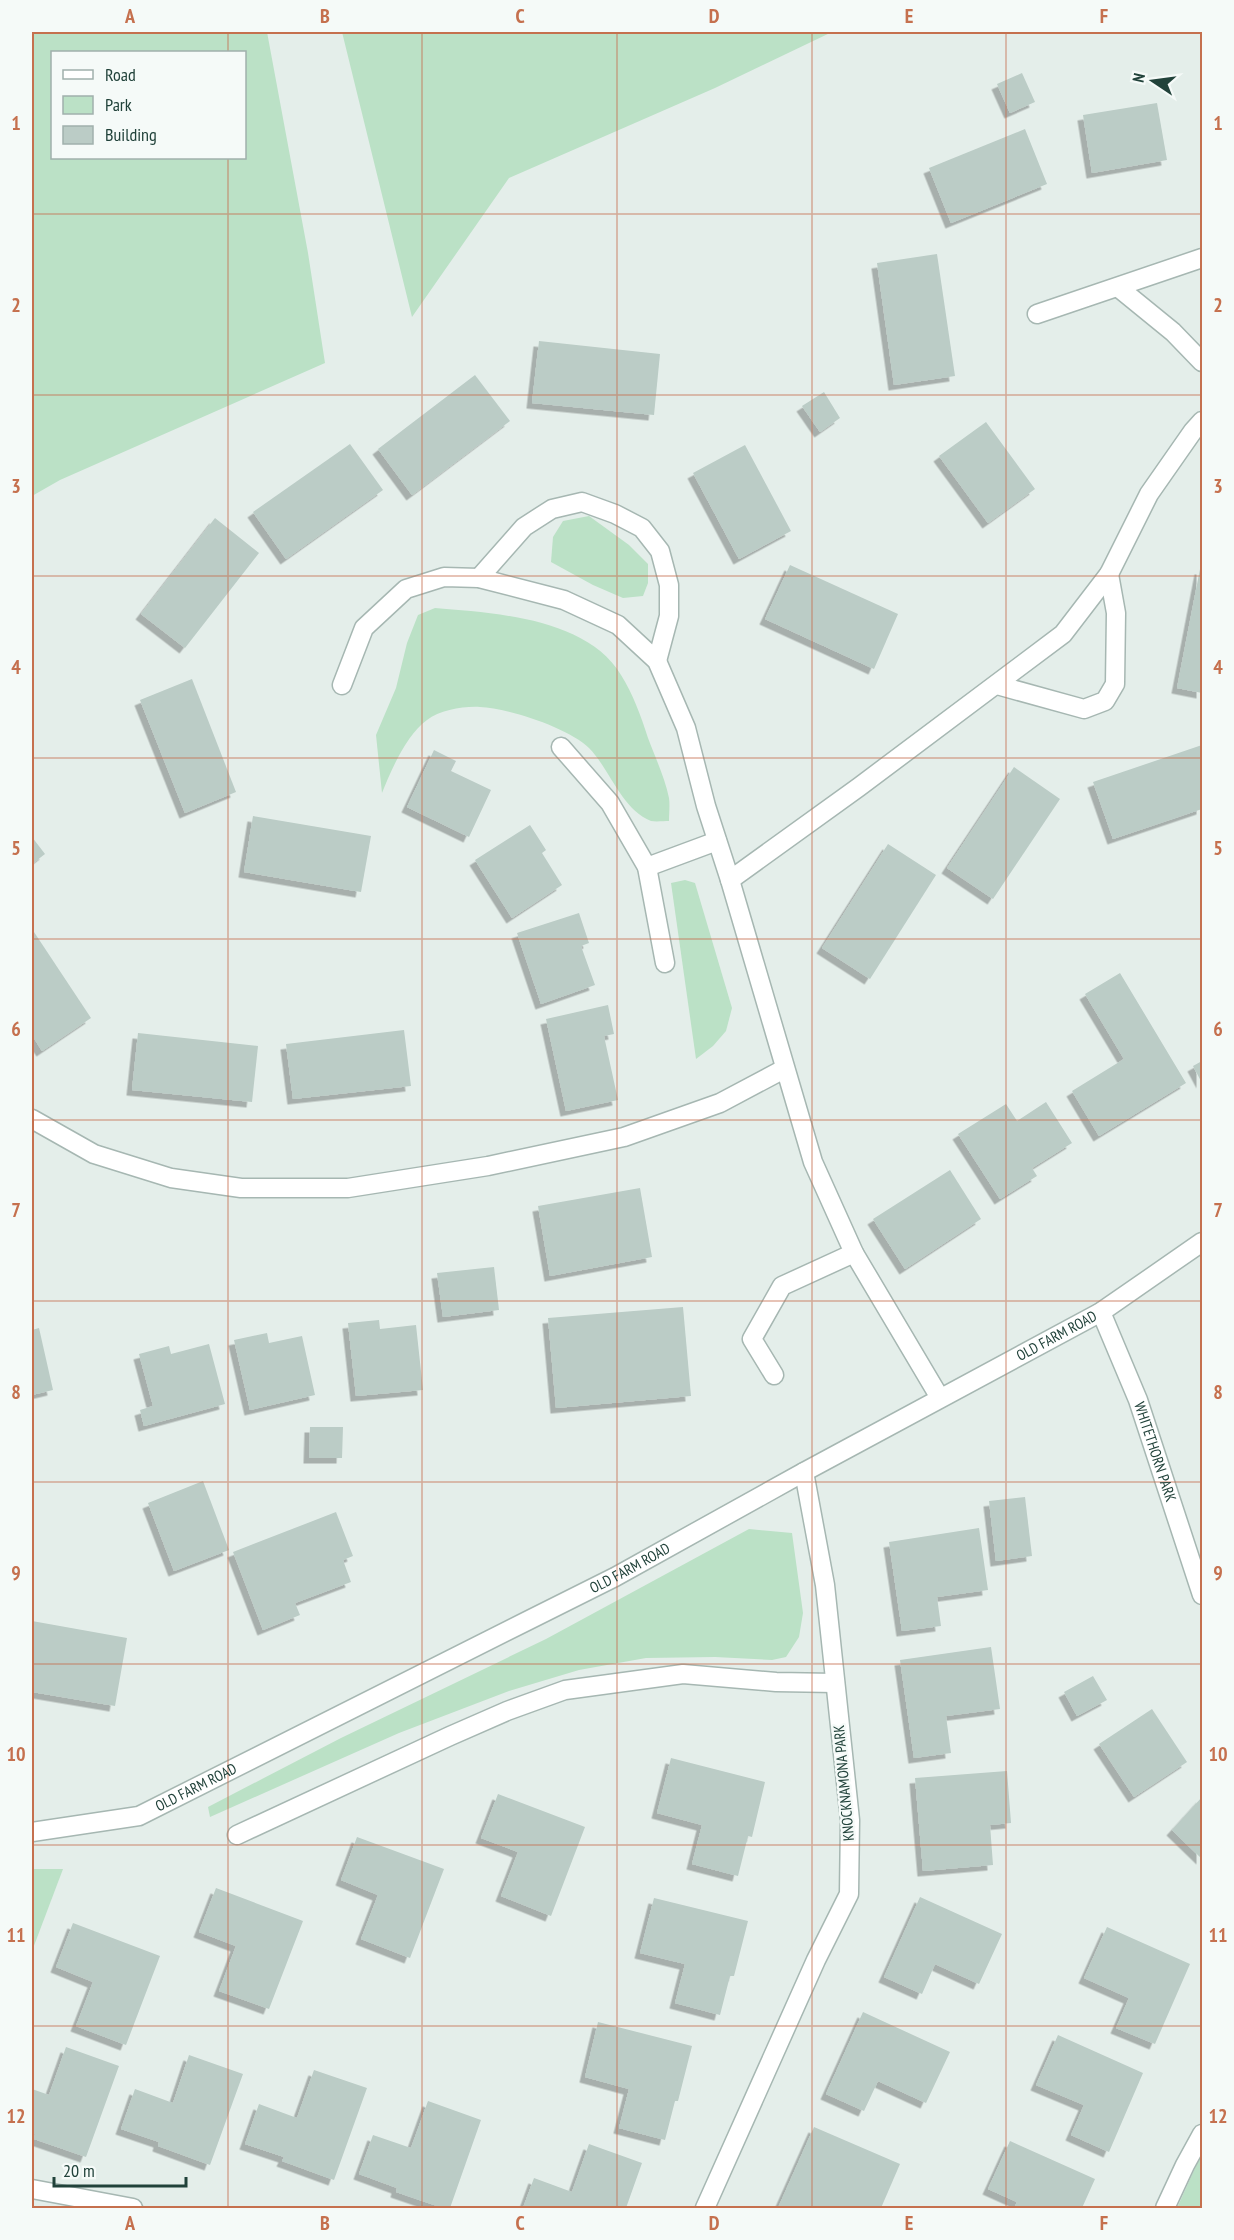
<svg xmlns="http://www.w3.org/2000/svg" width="1234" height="2240" font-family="'PT Sans Narrow',sans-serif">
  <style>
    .green { fill: #bbe1c6; fill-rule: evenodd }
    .building { fill: #bbccc6; filter: url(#shadow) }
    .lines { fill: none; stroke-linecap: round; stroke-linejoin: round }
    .minor-casing { stroke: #a6b7b2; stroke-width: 21 }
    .minor { stroke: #fff; stroke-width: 18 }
    .grid { fill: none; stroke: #c5704e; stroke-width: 1.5; stroke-opacity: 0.55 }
    .labels { text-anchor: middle; stroke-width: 4.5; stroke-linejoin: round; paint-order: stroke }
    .street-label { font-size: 15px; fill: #21423a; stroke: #f5faf8 }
    .neatline { fill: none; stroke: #c5704e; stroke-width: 2 }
    .grid-label { font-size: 20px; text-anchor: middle; font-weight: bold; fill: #c5704e }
  </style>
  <defs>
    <filter id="shadow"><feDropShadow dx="-5.5" dy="5.5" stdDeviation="0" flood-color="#0004"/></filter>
  </defs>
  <rect width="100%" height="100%" fill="#e4eeea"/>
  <g class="green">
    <path d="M32,32H267L308,253L325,363L60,480L32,496ZM244,52V158H52V52Z"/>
    <polygon points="342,32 832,32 715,88 509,178 412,317"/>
    <polygon points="589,516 629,545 648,564 648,583 643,596 623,598 593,585 551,562 553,537 563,521"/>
    <path d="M435,608C495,613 587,618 621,675C633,694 641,716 648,738C655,757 665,778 669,798C670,805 669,814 669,821C664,821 656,822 651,821C622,810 609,768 589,748C569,728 508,708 480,707C464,706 440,710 427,720C407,734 391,770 382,793L376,735L396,688L407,643L418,615Z"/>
    <polygon points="685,880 695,883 732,1008 726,1031 713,1046 696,1059 671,883"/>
    <polygon points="749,1529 792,1533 803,1613 799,1637 786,1657 772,1660 715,1657 646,1658 579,1670 509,1691 399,1733 210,1817 208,1807 341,1738 546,1639"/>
    <polygon points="32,1869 63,1869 32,1951"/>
    <polygon points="1202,2154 1202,2208 1177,2208 1200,2157"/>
  </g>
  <g class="building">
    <polygon points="1022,73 1035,102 1010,113 997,84"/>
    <polygon points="1157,103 1167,160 1092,173 1083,115"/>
    <polygon points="1025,129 1047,184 951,223 929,168"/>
    <polygon points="937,254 955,376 894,385 877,263"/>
    <polygon points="539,341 660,354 654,415 532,403"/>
    <polygon points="475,375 510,421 412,495 378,449"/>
    <polygon points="824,392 840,418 820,432 802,406"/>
    <polygon points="986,422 1035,489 988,523 939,456"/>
    <polygon points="350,444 383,490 286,559 253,512"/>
    <polygon points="745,445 791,531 739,559 693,473"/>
    <polygon points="215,518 259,553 185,648 141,614"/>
    <polygon points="790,565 898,614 874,669 765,619"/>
    <polygon points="1200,569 1202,569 1202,693 1177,688"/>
    <polygon points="192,679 236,792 185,813 140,700"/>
    <polygon points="1202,745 1202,809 1113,839 1093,782"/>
    <polygon points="434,750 456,761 451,771 491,790 469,837 407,807"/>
    <polygon points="1014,767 1060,799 993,899 947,868"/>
    <polygon points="253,816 371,836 361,892 244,872"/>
    <polygon points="530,825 546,850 542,853 562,885 512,918 475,860"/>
    <polygon points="32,837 45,854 32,864"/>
    <polygon points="888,844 936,875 870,979 822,948"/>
    <polygon points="579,913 589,943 581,946 595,985 541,1004 517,933"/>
    <polygon points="32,929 91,1018 42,1051 32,1035"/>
    <polygon points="1120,973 1186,1083 1099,1136 1072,1091 1124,1059 1085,994"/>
    <polygon points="608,1005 614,1034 604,1036 618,1100 566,1111 546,1019"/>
    <polygon points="404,1030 411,1086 293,1099 286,1044"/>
    <polygon points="138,1033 258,1046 252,1102 132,1090"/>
    <polygon points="1202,1061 1202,1083 1193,1066"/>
    <polygon points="1046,1102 1072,1143 1032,1168 1037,1176 1000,1199 958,1134 1006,1104 1017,1121"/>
    <polygon points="950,1170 981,1219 905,1269 873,1219"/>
    <polygon points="640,1188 652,1257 550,1276 538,1206"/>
    <polygon points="494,1267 499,1310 443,1317 437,1273"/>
    <polygon points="683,1307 691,1396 556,1408 548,1318"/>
    <polygon points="379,1320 380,1329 416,1325 423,1390 356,1396 348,1323"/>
    <polygon points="39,1328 53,1390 32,1395 32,1330"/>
    <polygon points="267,1333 269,1343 302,1336 315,1395 250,1410 234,1340"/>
    <polygon points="209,1344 225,1404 144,1426 140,1410 153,1406 139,1354 169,1346 171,1354"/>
    <polygon points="310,1427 343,1427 342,1458 309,1458"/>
    <polygon points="203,1481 229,1550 174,1571 148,1503"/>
    <polygon points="1025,1497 1032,1556 996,1561 989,1501"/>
    <polygon points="336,1512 353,1556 343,1560 351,1582 295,1603 300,1615 263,1630 233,1552"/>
    <polygon points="979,1528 988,1590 937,1597 941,1626 902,1631 889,1542"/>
    <polygon points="32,1621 127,1638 115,1706 32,1692"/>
    <polygon points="991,1647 1000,1709 946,1716 951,1753 914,1758 900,1660"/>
    <polygon points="1093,1676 1107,1700 1077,1716 1064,1692"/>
    <polygon points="1152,1709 1187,1762 1134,1797 1099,1744"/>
    <polygon points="671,1758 765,1782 752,1837 748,1836 738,1876 692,1864 702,1825 657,1813"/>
    <polygon points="1007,1771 1011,1823 990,1825 993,1865 923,1871 915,1778"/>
    <polygon points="498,1794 585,1827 551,1916 501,1896 518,1852 481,1838"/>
    <polygon points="1202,1797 1202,1859 1172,1830"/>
    <polygon points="357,1837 444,1869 410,1958 361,1939 378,1895 341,1880"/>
    <polygon points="216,1888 303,1921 269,2009 219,1991 236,1946 199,1932"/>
    <polygon points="920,1897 1002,1934 979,1984 935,1964 922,1994 884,1977"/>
    <polygon points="654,1898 748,1921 734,1976 730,1976 720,2015 675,2003 685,1964 640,1953"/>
    <polygon points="73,1923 160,1956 126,2045 76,2026 93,1982 56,1967"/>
    <polygon points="1107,1927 1190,1964 1155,2044 1116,2028 1129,1998 1084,1978"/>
    <polygon points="863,2012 950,2052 926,2103 878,2081 864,2111 826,2094"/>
    <polygon points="598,2022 692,2046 678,2101 675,2101 665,2140 619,2128 629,2089 585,2077"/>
    <polygon points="1058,2035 1143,2073 1109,2152 1071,2135 1084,2105 1036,2085"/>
    <polygon points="66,2047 119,2066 86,2157 34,2139 35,2134 32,2133 32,2089 49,2095"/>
    <polygon points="189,2055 243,2074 210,2165 158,2146 159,2142 121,2129 135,2089 173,2103"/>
    <polygon points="314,2070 367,2088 334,2180 282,2161 284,2157 245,2144 259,2104 297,2118"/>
    <polygon points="428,2101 481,2120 450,2208 443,2208 396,2192 397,2188 359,2174 373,2135 411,2148"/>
    <polygon points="814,2127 900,2164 881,2208 778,2208"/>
    <polygon points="1010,2141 1095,2179 1082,2208 1014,2208 1017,2202 988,2189"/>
    <polygon points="589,2144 642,2163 626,2208 523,2208 534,2178 572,2192"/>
  </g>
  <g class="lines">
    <defs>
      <g id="minor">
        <polyline points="1119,288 1173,332 1202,362"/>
        <polyline points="1037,314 1202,258"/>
        <polyline points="479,578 524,527 552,509 582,502 615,514 642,528 660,551 669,585 669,616 657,661"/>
        <polyline points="342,685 364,628 406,589 444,577 479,578 564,600 618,625 657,661 686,728 706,806 730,880 813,1162 854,1253 940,1398"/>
        <polyline points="997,685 1084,709 1105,701 1115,684 1116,613 1109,574"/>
        <polyline points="561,747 610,803 647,867 665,963"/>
        <polyline points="647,867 717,841"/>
        <polyline points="730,880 859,787 1063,634 1109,574 1149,494 1193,431 1202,421"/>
        <polyline points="32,1119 94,1154 171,1178 241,1188 348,1188 488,1166 624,1137 720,1103 784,1069"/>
        <path id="s1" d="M1101,1312L1138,1400L1202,1595"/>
        <polyline points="774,1375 752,1339 782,1286 854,1253"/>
        <path id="s2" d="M32,1832L139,1816L527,1621L615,1577L804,1472L1101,1312L1202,1242"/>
        <polyline points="237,1835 450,1736 507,1711 565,1690 683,1674 776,1682 835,1683"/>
        <polyline points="32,2189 133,2208"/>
        <polyline points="705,2208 816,1960 849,1894 850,1820 825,1585 804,1472"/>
        <polyline points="1165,2208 1185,2165 1202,2134"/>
      </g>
    </defs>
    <use href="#minor" class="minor-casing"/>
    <use href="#minor" class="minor"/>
  </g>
  <path class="grid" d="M228,32V52M422,32V2208M617,32V2208M812,32V2208M1006,32V2208M228,158V2208M32,214H1202M32,395H1202M32,576H1202M32,758H1202M32,939H1202M32,1120H1202M32,1301H1202M32,1482H1202M32,1664H1202M32,1845H1202M32,2026H1202"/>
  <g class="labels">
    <g class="street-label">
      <text dy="5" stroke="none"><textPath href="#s2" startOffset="1144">OLD FARM ROAD</textPath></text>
      <text dy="5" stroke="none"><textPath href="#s1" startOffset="150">WHITETHORN PARK</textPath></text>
      <text dy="5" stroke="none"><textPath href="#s2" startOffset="658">OLD FARM ROAD</textPath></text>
      <text transform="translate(844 1783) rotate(-95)" y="5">KNOCKNAMONA PARK</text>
      <text dy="5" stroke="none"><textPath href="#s2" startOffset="172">OLD FARM ROAD</textPath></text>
    </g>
  </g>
  <rect width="1234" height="2240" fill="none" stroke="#f5faf8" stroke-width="66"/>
  <rect x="51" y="51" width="195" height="108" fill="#f5faf8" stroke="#a0b0ac" stroke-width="1.5"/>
  <rect x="63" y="70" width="30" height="9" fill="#ffffff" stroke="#a0b0ac" stroke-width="1.5"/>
  <text x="105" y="81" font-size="18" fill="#21423a">Road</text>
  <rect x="63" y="96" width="30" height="18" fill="#bbe1c6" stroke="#a0b0ac" stroke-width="1.5"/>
  <text x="105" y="111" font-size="18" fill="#21423a">Park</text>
  <rect x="63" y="126" width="30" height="18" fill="#bbccc6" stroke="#a0b0ac" stroke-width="1.5"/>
  <text x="105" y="141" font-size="18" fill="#21423a">Building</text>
  <g transform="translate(1153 81) rotate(283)" stroke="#f5faf8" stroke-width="4.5" paint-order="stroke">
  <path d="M0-4.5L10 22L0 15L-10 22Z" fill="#21423a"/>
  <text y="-9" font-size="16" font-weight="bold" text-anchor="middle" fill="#21423a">N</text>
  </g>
  <path d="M54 2177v9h132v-9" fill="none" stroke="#21423a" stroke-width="3"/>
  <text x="63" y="2177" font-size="18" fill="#21423a" stroke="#f5faf8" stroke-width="4.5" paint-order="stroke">20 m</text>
  <rect x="33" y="33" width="1168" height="2174" class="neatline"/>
  <g class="grid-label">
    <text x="130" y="23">A</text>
    <text x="325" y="23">B</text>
    <text x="520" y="23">C</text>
    <text x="714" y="23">D</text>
    <text x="909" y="23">E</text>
    <text x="1104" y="23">F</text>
    <text x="16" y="130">1</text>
    <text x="1218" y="130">1</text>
    <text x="16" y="312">2</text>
    <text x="1218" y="312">2</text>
    <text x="16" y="493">3</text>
    <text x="1218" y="493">3</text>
    <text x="16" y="674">4</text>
    <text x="1218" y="674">4</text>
    <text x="16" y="855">5</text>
    <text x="1218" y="855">5</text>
    <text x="16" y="1036">6</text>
    <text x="1218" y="1036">6</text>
    <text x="16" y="1217">7</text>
    <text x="1218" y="1217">7</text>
    <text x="16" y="1399">8</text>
    <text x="1218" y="1399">8</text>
    <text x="16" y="1580">9</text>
    <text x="1218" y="1580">9</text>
    <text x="16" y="1761">10</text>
    <text x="1218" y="1761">10</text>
    <text x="16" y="1942">11</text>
    <text x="1218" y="1942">11</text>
    <text x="16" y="2123">12</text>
    <text x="1218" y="2123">12</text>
    <text x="130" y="2230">A</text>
    <text x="325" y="2230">B</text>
    <text x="520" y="2230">C</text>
    <text x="714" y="2230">D</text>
    <text x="909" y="2230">E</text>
    <text x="1104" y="2230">F</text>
  </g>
</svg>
